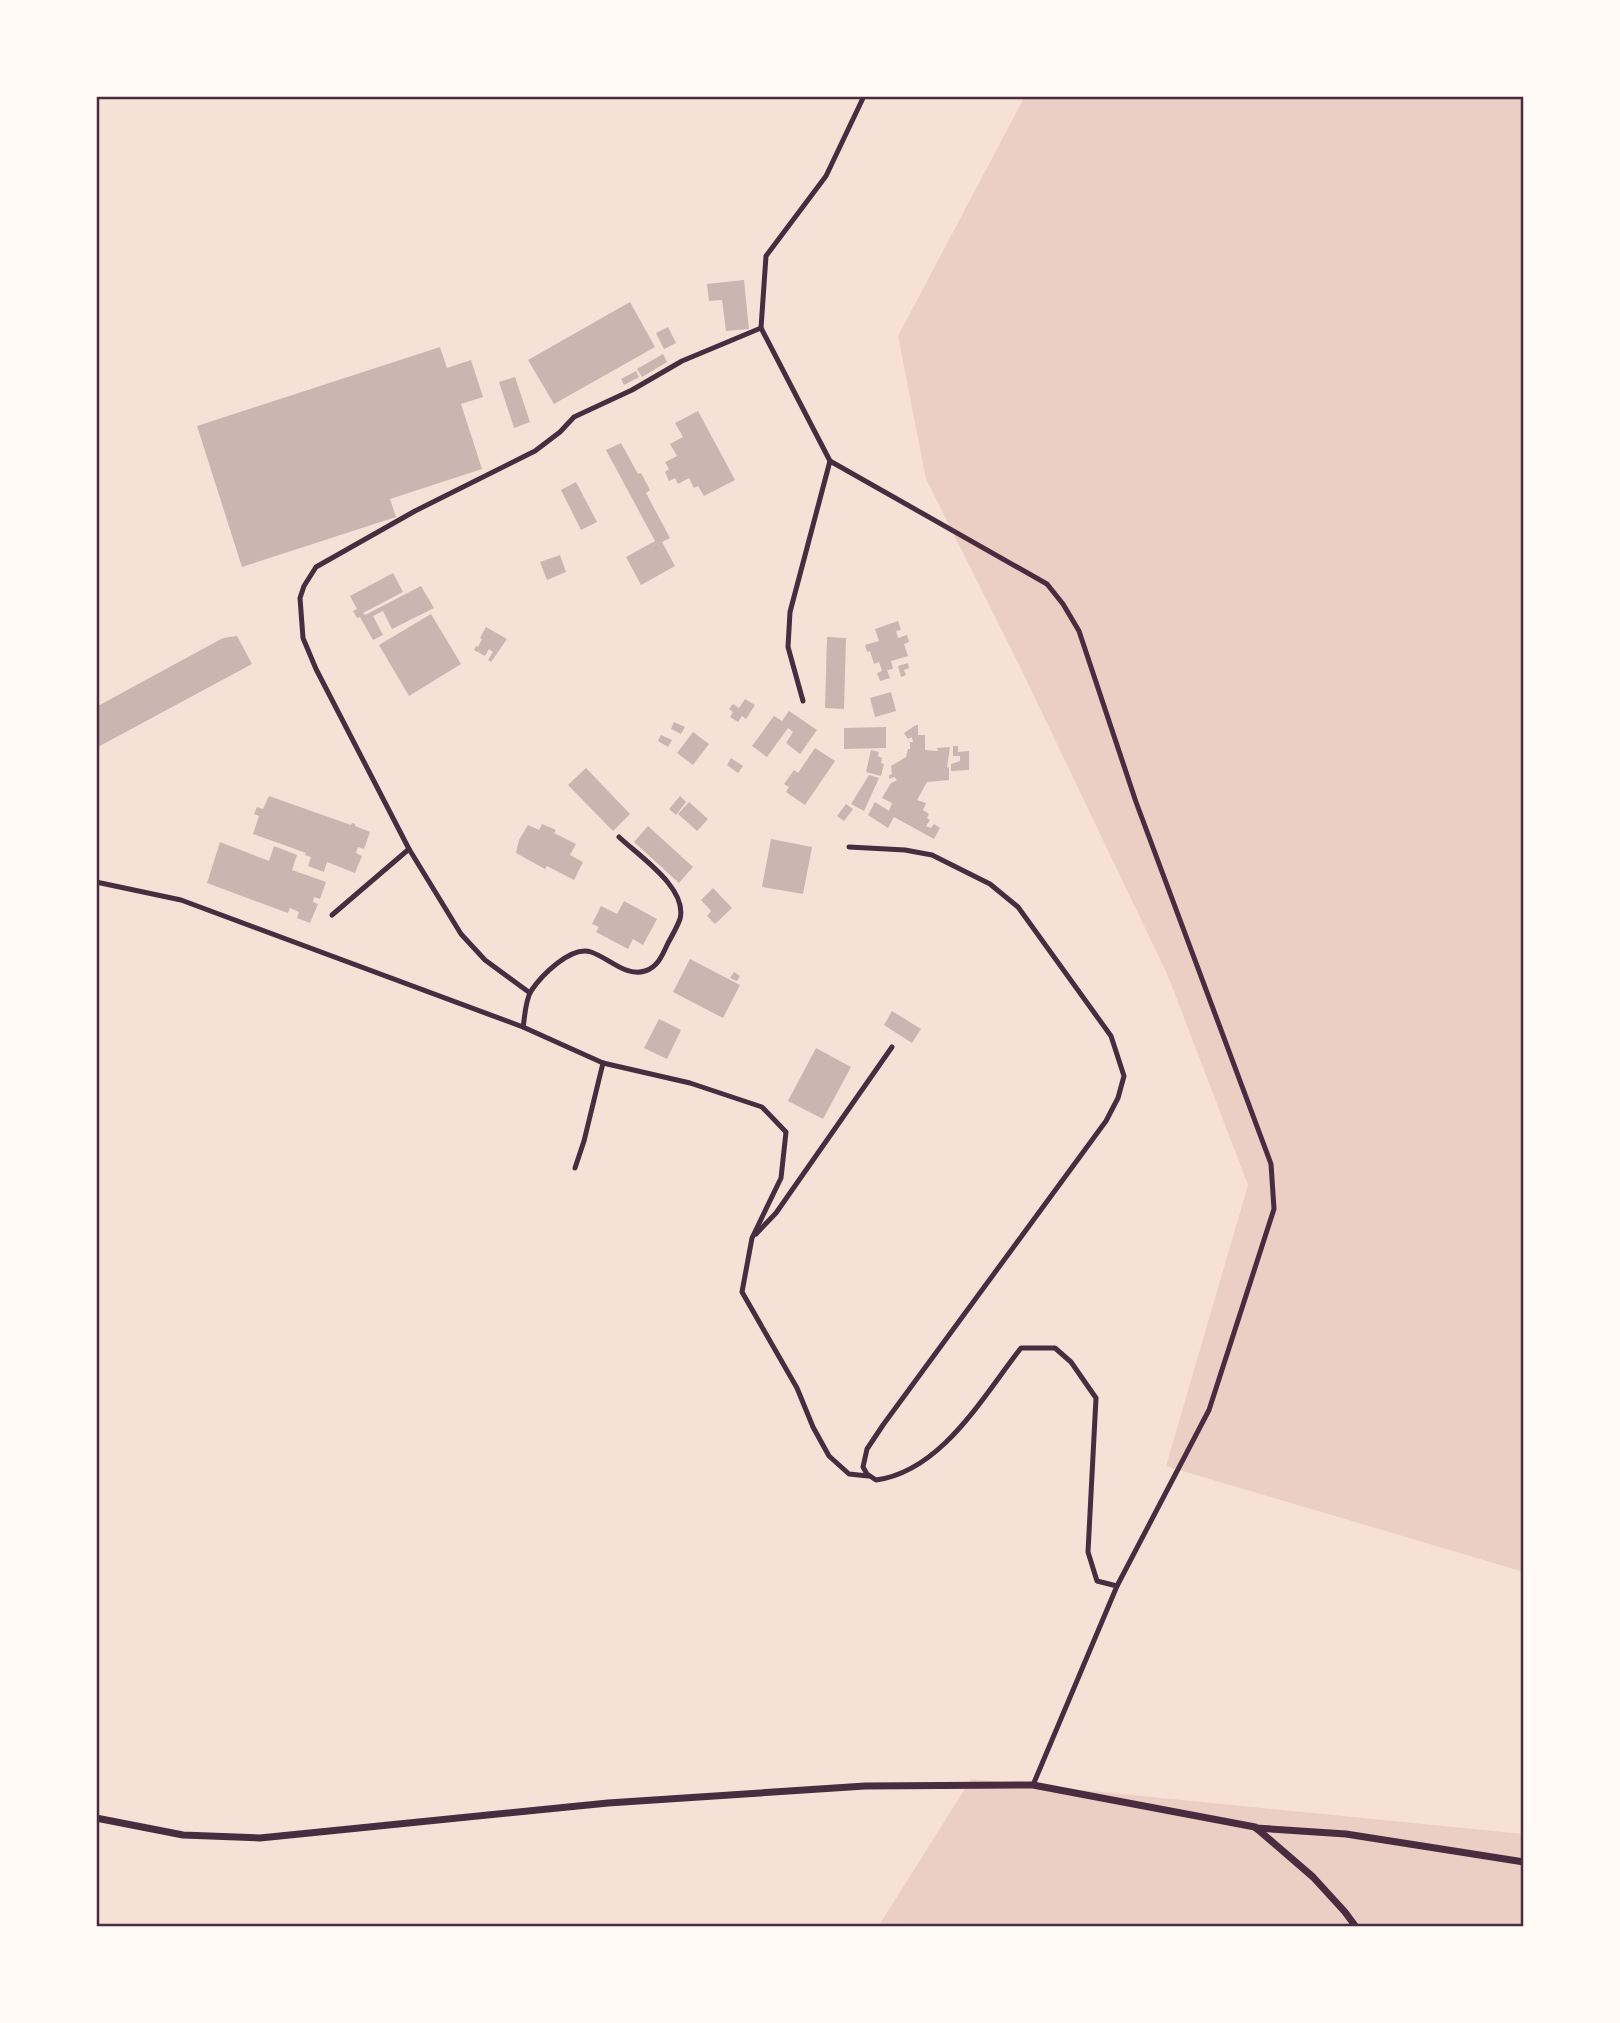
<svg xmlns="http://www.w3.org/2000/svg" width="1620" height="2023" font-family="'Roboto Condensed',sans-serif">
  <style>
    .green { fill: #ebcfc5 }
    .building { fill: #ccb4b1 }
    .lines { fill: none; stroke-linecap: round; stroke-linejoin: round }
    .service { stroke: #4a2c40; stroke-width: 5 }
    .minor { stroke: #4a2c40; stroke-width: 7 }
    .neatline { fill: none; stroke: #4a2c40; stroke-width: 2.5 }
  </style>
  <rect width="100%" height="100%" fill="#f7e1d7"/>
  <g class="green">
    <polygon points="1025,96 1524,96 1524,1572 1166,1466 1248,1185 1168,976 1024,675 926,479 898,336"/>
    <polygon points="971,1779 1524,1834 1524,1927 878,1927"/>
  </g>
  <g class="building">
    <polygon points="744,280 749,329 726,331 722,300 709,301 707,284"/>
    <polygon points="630,302 655,347 554,404 528,360"/>
    <polygon points="668,327 676,343 664,349 656,333"/>
    <polygon points="440,347 447,368 471,360 483,397 461,404 482,469 390,499 396,517 242,567 197,426"/>
    <polygon points="663,354 667,362 642,377 637,369"/>
    <polygon points="636,371 639,377 624,385 621,379"/>
    <polygon points="515,377 530,422 514,428 499,382"/>
    <polygon points="698,411 735,480 704,496 698,486 694,488 689,478 678,484 675,478 669,481 665,472 669,469 665,462 677,456 670,444 683,437 675,423"/>
    <polygon points="621,443 638,474 641,473 650,490 646,493 670,538 662,542 675,566 641,585 626,557 655,541 606,450"/>
    <polygon points="576,482 597,522 581,530 561,490"/>
    <polygon points="560,555 566,572 547,580 540,562"/>
    <polygon points="393,573 403,592 363,613 365,615 421,586 434,608 392,629 383,611 373,616 383,635 373,640 360,617 357,618 353,611 357,609 350,596"/>
    <polygon points="431,614 461,664 409,696 379,645"/>
    <polygon points="898,621 901,630 896,631 898,638 907,635 909,642 904,644 908,656 891,661 893,669 887,670 890,678 880,681 877,673 882,671 879,662 874,664 870,651 867,652 865,645 879,641 875,629"/>
    <polygon points="486,627 507,639 491,662 488,660 493,652 489,649 485,656 474,650 476,646 478,647 482,639 480,638"/>
    <polygon points="237,636 252,664 96,748 96,707 223,638"/>
    <polygon points="827,637 846,638 844,709 825,708"/>
    <polygon points="908,663 909,668 904,670 906,675 901,677 898,666"/>
    <polygon points="891,692 896,711 875,717 870,698"/>
    <polygon points="745,699 755,705 746,719 742,716 738,722 730,717 733,712 729,709 733,704 739,708"/>
    <polygon points="789,711 817,730 800,754 786,743 793,732 788,728 767,757 752,746 774,716 782,721"/>
    <polygon points="674,722 685,727 681,734 671,729"/>
    <polygon points="916,725 918,725 918,735 925,735 925,750 938,751 937,748 950,747 947,768 949,767 949,780 927,782 917,800 926,803 923,810 929,814 927,818 930,820 926,826 931,828 934,824 940,828 934,839 894,817 888,828 868,815 875,802 889,811 892,803 882,798 891,783 897,780 894,777 889,779 889,775 892,774 891,766 906,757 908,749 910,749 910,742 913,742 912,737 908,739 904,733"/>
    <polygon points="886,727 886,748 844,749 844,728"/>
    <polygon points="693,732 709,744 693,765 677,753"/>
    <polygon points="661,735 672,740 668,747 658,741"/>
    <polygon points="953,746 958,746 958,752 969,751 969,770 951,771 951,764 960,761 960,756 953,756"/>
    <polygon points="815,748 835,761 805,805 786,792 789,787 784,784 794,770 798,773"/>
    <polygon points="871,750 879,752 878,756 882,758 881,763 884,764 881,776 866,772"/>
    <polygon points="731,758 743,766 738,773 727,765"/>
    <polygon points="586,768 630,814 613,831 568,785"/>
    <polygon points="869,775 879,778 864,811 851,804"/>
    <polygon points="269,796 351,825 352,823 355,824 355,826 370,832 364,849 358,847 356,853 362,856 355,873 327,862 324,872 308,866 311,857 305,855 306,853 253,834 259,816 254,814 257,807 263,809"/>
    <polygon points="680,796 686,802 676,815 669,809"/>
    <polygon points="689,802 708,819 697,831 678,814"/>
    <polygon points="846,804 853,809 844,821 837,816"/>
    <polygon points="542,824 556,830 554,833 576,844 570,855 583,862 574,880 547,866 545,869 516,853 519,840 528,825 539,830"/>
    <polygon points="648,826 693,867 679,883 634,842"/>
    <polygon points="771,839 812,847 803,894 762,887"/>
    <polygon points="220,842 269,861 274,846 297,855 292,870 326,882 320,899 314,897 313,902 318,904 310,923 297,918 299,912 290,908 288,913 207,883"/>
    <polygon points="713,888 732,908 715,924 707,916 711,911 701,900"/>
    <polygon points="624,901 657,919 643,945 633,939 628,949 596,932 599,927 592,924 601,906 617,914"/>
    <polygon points="690,959 740,985 723,1018 673,992"/>
    <polygon points="734,972 740,976 737,981 730,978"/>
    <polygon points="892,1011 921,1029 912,1043 884,1025"/>
    <polygon points="659,1019 681,1030 667,1059 644,1048"/>
    <polygon points="816,1048 851,1067 823,1119 788,1101"/>
  </g>
  <g class="lines">
    <g class="service">
      <polyline points="864,96 826,176 766,256 761,328 830,461 1047,584 1063,604 1079,631 1136,802 1271,1164 1274,1209 1209,1410 1117,1586 1033,1785"/>
      <polyline points="803,701 788,647 790,612 830,461"/>
      <path d="M849,847L905,850L932,855L990,884L1018,907L1111,1036L1124,1076L1118,1098L1106,1121L883,1425L867,1449L863,1467L867,1474L876,1480C942,1471 983,1396 1021,1348H1055L1071,1362L1096,1398L1088,1552L1097,1581L1117,1586"/>
      <polyline points="96,882 181,900 523,1027 603,1063 690,1083 762,1107 786,1132 781,1178 752,1238 742,1292 797,1388 813,1427 829,1456 849,1474 868,1476"/>
      <polyline points="332,915 409,849"/>
      <polyline points="530,993 485,960 461,934 409,849 316,669 303,638 300,598 304,586 316,567 415,511 535,451 560,432 574,417 632,390 682,361 761,328"/>
      <path d="M523,1027C525,1017 525,1001 531,991C541,976 571,945 591,952C609,958 625,977 645,971C658,967 663,954 668,943C672,936 677,927 680,919C688,888 639,856 619,837"/>
      <polyline points="575,1168 584,1141 603,1063"/>
      <polyline points="756,1234 776,1213 892,1047"/>
    </g>
    <g class="minor">
      <polyline points="96,1818 183,1835 260,1838 608,1803 865,1786 1033,1785 1255,1827 1313,1877 1345,1912 1356,1927"/>
      <polyline points="1256,1828 1346,1834 1524,1862"/>
    </g>
  </g>
  <rect width="1620" height="2023" fill="none" stroke="#fffaf5" stroke-width="196"/>
  <rect x="98" y="98" width="1424" height="1827" class="neatline"/>
</svg>
